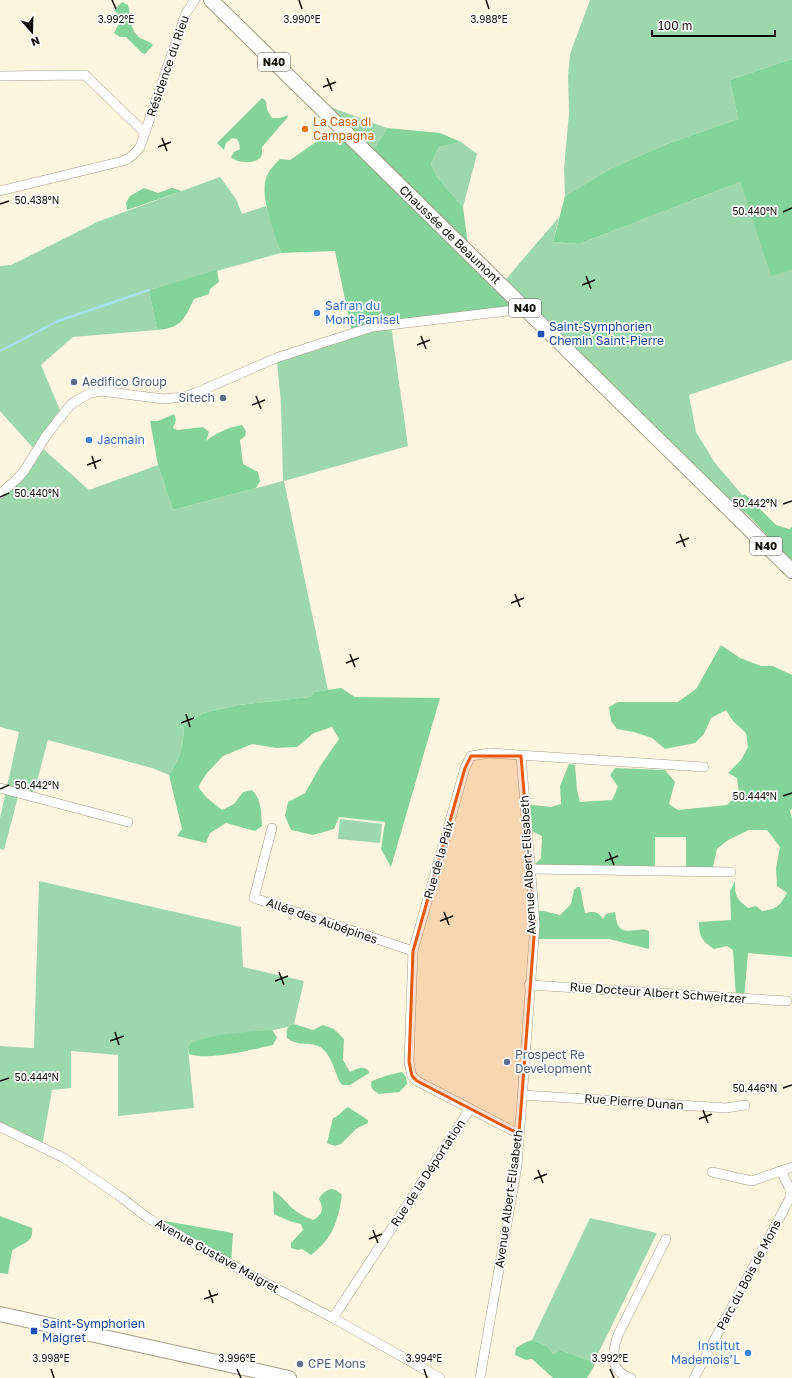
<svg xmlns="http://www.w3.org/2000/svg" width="792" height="1378" font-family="'Golos Text',sans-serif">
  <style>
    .green { fill: #9dd8ad }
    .forest { fill: #84d39a }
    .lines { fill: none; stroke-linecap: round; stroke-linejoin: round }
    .stream { stroke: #a9defa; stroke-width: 2.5 }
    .street-casing { stroke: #a49e87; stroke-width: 10 }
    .primary-casing { stroke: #a49e87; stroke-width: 16 }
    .street { stroke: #fff; stroke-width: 9 }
    .primary { stroke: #fff; stroke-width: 14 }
    .marked { fill: #e8590c; fill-opacity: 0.2; stroke: #e8590c; stroke-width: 3; stroke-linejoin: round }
    .ticks { fill: none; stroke: #110e07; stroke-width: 1.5 }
    .food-dot { fill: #e8710a; stroke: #fff; stroke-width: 1.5 }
    .shop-dot { fill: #3f7fe0; stroke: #fff; stroke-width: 1.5 }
    .transit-dot { fill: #1a4fb4; stroke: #fff; stroke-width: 1.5 }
    .service-dot { fill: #5c6f8a; stroke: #fff; stroke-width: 1.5 }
    .labels { text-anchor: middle; stroke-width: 3.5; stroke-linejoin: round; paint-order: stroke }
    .shield { fill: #fff; stroke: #585651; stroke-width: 1 }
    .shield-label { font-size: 11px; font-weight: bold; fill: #110e07 }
    .street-label { font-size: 12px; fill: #110e07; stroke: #fff }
    .food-label { font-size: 12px; fill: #c56008; stroke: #fff; text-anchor: start }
    .shop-label { font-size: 12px; fill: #366cbe; stroke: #fff; text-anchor: start }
    .transit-label { font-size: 12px; fill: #164399; stroke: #fff; text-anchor: start }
    .service-label { font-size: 12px; fill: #4e5e75; stroke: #fff; text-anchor: start }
    .ticks-label { font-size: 10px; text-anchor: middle; fill: #110e07; stroke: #fff; stroke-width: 3.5; stroke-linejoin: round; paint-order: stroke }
  </style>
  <rect width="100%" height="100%" fill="#fdf5dd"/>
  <g class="green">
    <polygon points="590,0 792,0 792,59 730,80 738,119 667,144 612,168 565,196 564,169 569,113 568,76 570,54"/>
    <polygon points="314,101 387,128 370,156"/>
    <polygon points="461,142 477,154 463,207 438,178 431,164 439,147"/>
    <path d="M220,177L236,199L242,214L266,206L281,253L149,290L157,330L73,337L41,365L62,415L40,446L89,490L158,465L173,510L283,481L281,404L277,362L391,325L408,446L284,481L328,690L314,692L310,697L239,705L203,713L184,726C183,748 181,756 169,775L152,768L48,740L33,796L19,793L4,850L0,849V818L19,732L0,727V494L9,487L34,449L0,411V266L11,265L97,222Z"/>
    <polygon points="740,182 771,275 792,270 792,360 689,395 696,432 715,463 751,505 740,520 501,285 559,217 553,242 579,244"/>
    <polygon points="340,819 382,824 380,843 338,839"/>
    <polygon points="39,881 241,927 243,967 304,981 294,1024 288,1027 188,1048 194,1108 118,1116 118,1055 71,1051 71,1088 52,1090 42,1147 0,1127 0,1046 34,1048"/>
    <polygon points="590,1218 657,1233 594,1362 560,1350 553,1354 547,1346 532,1340"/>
  </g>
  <g class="forest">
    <path d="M122,2L128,5C131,14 129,27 137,35C141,40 148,40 153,45L145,54L142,53L126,37H120L114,33L120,21L117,13L114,10Z"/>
    <polygon points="792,59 792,270 771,276 740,182 579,244 553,242 565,196 612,168 667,144 738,119 730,80"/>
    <path d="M262,98L266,101L267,110L272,118H280L288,115L287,118L262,147C262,151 263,156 259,159C252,164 237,163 231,157L234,152L240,149L239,143L237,139L232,138L226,143L224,150L217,143Z"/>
    <path d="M339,126L370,156L387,128L440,133L461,142L439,147L431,164L438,178L463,207L469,253L523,306L352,333L335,251L281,253C275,233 257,192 268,174C270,168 276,164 280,159L290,160Z"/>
    <polygon points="144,188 158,193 172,188 182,191 127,210 126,203 130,196"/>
    <path d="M217,270L219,282L210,289L209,294L194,299C184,320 181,328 157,330L149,290Z"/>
    <path d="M174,414L176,420L173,428L178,430L203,427L209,432L206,441C216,433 229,427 242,425L246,431L245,436L240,440L243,464L258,472L260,481L256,488L173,510L158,465L150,421H158Z"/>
    <polygon points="745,494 776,525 789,529 792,527 792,562 735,501"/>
    <path d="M721,645L740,658L761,666H773L792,675V808L790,811L792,818V957L748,953L744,999L736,998L733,950L727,946L714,949C702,941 699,937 699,922L731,920L730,891L735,881C735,896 736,898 748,908L756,906L762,911C778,909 779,906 787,893L777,886L776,868L780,847L767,830H749L728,840L717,849L712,871H686V837H655V871L530,869L541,858L542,836L527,829L525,804L551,807L561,804L560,786L569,764L575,765L577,790L580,802L612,800L618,787L610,775L615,768L665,770L675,782L669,804L678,810L727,805L739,793L737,778L728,773L741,760L748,747L746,733L733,721L726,710L711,718L704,734L695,743L665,749L652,738L634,732L617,729L611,721L609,707L618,702H678L696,689Z"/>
    <path d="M341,688L355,697L440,698L391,867L381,849L385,822L339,817L334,829L313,835L291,830L285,816L288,802L305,793L321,765L339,739L332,727L314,733L297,747L276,748L252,744L223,756L207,773L198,787L207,798L222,810L234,804L243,792L252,790C262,800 261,813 262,826L255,831L226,823L210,833L206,843L177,836L182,829L169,775C181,756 183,748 184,726L203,713L239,705L310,697L314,692Z"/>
    <path d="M577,887H580L585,913C593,911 598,911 603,919L606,914L615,912C616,916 616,922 618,925C624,937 640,926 649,931V949L609,939H533L534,911H544L560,915L571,904L574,890Z"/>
    <path d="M294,1024L313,1030L323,1025L334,1029L344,1039L343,1060L350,1072C357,1069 361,1065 368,1070L369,1073L350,1085H342C334,1074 333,1055 320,1047C309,1041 298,1047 287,1038C286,1031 286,1026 294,1024Z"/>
    <path d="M272,1030L277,1037L273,1045C250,1050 210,1061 189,1054L188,1048C189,1046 190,1044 192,1043C203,1035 256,1031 272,1030Z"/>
    <path d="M402,1072L406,1077L407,1084L399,1092L379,1094C374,1091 369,1088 372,1081L385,1076Z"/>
    <path d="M348,1107L368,1120V1123L356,1129L341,1144L335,1146L327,1143L333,1118C340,1116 342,1110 348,1107Z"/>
    <path d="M331,1189L336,1190L342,1195C338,1221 333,1238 311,1255L302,1249L298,1250L291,1248V1243L303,1230L301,1224L289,1221L274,1214L273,1191C281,1195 284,1200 290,1206C296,1212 305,1217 313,1220C323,1215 324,1208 319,1199C322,1193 325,1191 331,1189Z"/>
    <path d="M0,1216L32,1228C34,1244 21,1243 12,1251L8,1274L0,1273Z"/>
    <polygon points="148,1218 233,1233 231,1265"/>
    <polygon points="532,1340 547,1346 553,1354 560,1350 594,1362 594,1366 587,1378 553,1378 532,1359 526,1360 515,1355 516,1348 524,1343"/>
  </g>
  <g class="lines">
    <polyline class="stream" points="0,351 58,321 149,290"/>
    <defs>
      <g id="street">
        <polyline points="0,76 85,75 145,133"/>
        <path d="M0,191L123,161C131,158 135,154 140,147L186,13L195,0"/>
        <polyline points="0,494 17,479 24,471 46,436 67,409 73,403 90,393 102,391 163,399 183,397 198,392 276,358 372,327 515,310 523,306"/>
        <polyline points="0,788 128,822"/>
        <polyline points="272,828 254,898 413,951"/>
        <polyline points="530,869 731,872"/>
        <polyline points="529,985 787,1001"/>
        <polyline points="523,1095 726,1108 745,1105"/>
        <polyline points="0,1127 64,1158 118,1195 148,1218 254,1277 333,1318 440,1378"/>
        <polyline points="519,1134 417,1081 412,1076 409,1062 413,951 465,768 471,756 489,753 704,767"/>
        <polyline points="712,1172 752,1181 792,1167"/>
        <polyline points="333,1318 470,1109"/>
        <polyline points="480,1378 517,1166 535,924 521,756"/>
        <path d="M631,1378C609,1372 612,1352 618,1335L666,1239"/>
        <polyline points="694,1378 790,1198 790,1189 781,1171"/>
      </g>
      <g id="primary">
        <polyline points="211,0 792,571"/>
        <polyline points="0,1314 289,1378"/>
      </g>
    </defs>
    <use href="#street" class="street-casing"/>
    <use href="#primary" class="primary-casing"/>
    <use href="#street" class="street"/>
    <use href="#primary" class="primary"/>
  </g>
  <path class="marked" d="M471,756H521L535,924L519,1134L417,1081L412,1076L409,1062L413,951L465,768Z"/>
  <path class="ticks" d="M112,0L116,9M299,0L302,9M486,0L489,9M327,78L332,91M323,87L336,82M162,138L167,151M158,147L171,142M0,204L9,201M783,212L792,208M586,276L591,289M582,285L595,280M421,336L426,349M417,345L430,340M256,396L261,409M252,405L265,400M92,456L96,469M87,465L101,460M0,497L9,493M783,504L792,501M680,534L685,547M676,543L689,538M515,594L520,607M511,603L524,598M350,654L355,667M346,663L359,658M186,714L190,727M181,723L194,718M0,789L9,785M783,796L792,793M609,852L614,865M605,861L618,856M444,912L449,925M440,921L453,916M279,972L284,985M275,981L288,976M115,1032L119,1045M110,1041L124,1036M0,1081L9,1078M783,1088L792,1085M703,1110L708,1123M699,1119L712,1114M538,1170L543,1183M534,1179L547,1174M373,1230L378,1243M369,1239L382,1234M209,1290L213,1303M204,1299L218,1294M51,1369L54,1378M237,1369L241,1378M424,1369L427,1378M610,1369L614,1378"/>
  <circle class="food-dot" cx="305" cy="129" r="4"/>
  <g class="shop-dot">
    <circle cx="317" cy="313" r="4"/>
    <circle cx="89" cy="440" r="4"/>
    <circle cx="748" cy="1353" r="4"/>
  </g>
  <g class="transit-dot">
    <rect x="537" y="330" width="8" height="8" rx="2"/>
    <rect x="30" y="1327" width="8" height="8" rx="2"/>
  </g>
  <g class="service-dot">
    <circle cx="74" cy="382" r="4"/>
    <circle cx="223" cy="398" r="4"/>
    <circle cx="507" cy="1062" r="4"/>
    <circle cx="300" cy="1364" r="4"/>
  </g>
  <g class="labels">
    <g class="shield">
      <rect x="258" y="53" width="32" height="18" rx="3"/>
      <rect x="509" y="299" width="32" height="18" rx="3"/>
      <rect x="750" y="537" width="32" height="18" rx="3"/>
    </g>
    <g class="shield-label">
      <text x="274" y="66">N40</text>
      <text x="525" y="312">N40</text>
      <text x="766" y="550">N40</text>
    </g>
    <g class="street-label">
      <text transform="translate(168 66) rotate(-71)" y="4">Résidence du Rieu</text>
      <text transform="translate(450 235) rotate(44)" y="4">Chaussée de Beaumont</text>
      <text transform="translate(439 860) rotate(-74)" y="4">Rue de la Paix</text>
      <text transform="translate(528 865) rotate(-93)" y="4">Avenue Albert-Elisabeth</text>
      <text transform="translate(322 921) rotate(19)" y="4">Allée des Aubépines</text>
      <text transform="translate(658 993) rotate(4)" y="4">Rue Docteur Albert Schweitzer</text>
      <text transform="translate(634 1102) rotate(4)" y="4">Rue Pierre Dunan</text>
      <text transform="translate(428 1173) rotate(-57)" y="4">Rue de la Déportation</text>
      <text transform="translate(509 1199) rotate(-82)" y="4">Avenue Albert-Elisabeth</text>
      <text transform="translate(217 1256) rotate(29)" y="4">Avenue Gustave Maigret</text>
      <text transform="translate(749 1275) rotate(-62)" y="4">Parc du Bois de Mons</text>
    </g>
    <g class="food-label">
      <text x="313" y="126">La Casa di<tspan x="313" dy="14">Campagna</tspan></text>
    </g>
    <g class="shop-label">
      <text x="325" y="310">Safran du<tspan x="325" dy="14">Mont Panisel</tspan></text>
      <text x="97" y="444">Jacmain</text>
      <text x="740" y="1350" text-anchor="end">Institut<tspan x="740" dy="14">Mademois’L</tspan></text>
    </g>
    <g class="transit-label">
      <text x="549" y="331">Saint-Symphorien<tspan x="549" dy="14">Chemin Saint-Pierre</tspan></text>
      <text x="42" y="1328">Saint-Symphorien<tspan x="42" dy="14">Maigret</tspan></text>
    </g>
    <g class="service-label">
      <text x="82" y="386">Aedifico Group</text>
      <text x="215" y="402" text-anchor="end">Sitech</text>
      <text x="515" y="1059">Prospect Re<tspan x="515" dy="14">Development</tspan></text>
      <text x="308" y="1368">CPE Mons</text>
    </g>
  </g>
  <g class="ticks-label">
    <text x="116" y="23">3.992°E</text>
    <text x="302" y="23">3.990°E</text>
    <text x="489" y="23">3.988°E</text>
    <text x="37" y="204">50.438°N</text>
    <text x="755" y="215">50.440°N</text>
    <text x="37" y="497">50.440°N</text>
    <text x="755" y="507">50.442°N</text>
    <text x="37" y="789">50.442°N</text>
    <text x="755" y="800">50.444°N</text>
    <text x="37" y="1081">50.444°N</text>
    <text x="755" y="1092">50.446°N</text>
    <text x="51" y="1362">3.998°E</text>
    <text x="237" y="1362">3.996°E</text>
    <text x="424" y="1362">3.994°E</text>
    <text x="610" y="1362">3.992°E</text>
  </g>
  <g transform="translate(32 32) rotate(160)" stroke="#ffffff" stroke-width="3" paint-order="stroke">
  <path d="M0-3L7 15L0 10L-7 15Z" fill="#110e07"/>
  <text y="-6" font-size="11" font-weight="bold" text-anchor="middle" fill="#110e07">N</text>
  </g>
  <path d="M652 30v6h123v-6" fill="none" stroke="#110e07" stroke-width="2"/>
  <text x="658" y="30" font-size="12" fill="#110e07" stroke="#ffffff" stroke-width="3" paint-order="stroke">100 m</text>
</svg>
